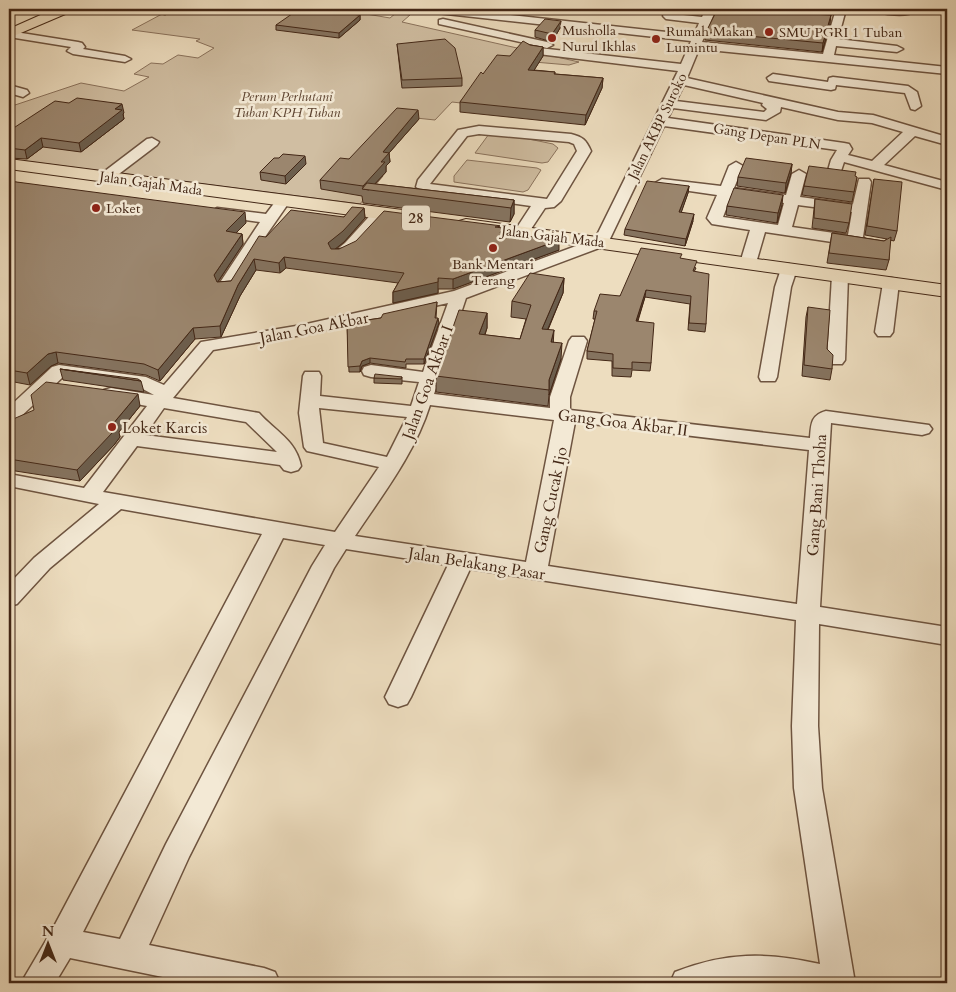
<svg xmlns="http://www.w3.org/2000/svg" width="956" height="992" font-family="Cardo,serif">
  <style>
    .green { fill: #d0bea2; stroke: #8a725c }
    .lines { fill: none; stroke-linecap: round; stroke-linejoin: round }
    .minor-casing { stroke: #6e5440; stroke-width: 3 }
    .major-casing { stroke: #432716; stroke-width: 2 }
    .highway-casing { stroke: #432716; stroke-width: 2 }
    .minor { fill: #f3e9d5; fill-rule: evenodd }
    .major { fill: #edddbf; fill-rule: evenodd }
    .highway { fill: #edddbf; fill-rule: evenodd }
    .wall { fill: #85735f; stroke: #432716 }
    .shaded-wall { fill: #6c5e4d; stroke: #432716 }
    .building { fill: #9b866e; stroke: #432716 }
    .poi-dot { fill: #8f2418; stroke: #f3e9d5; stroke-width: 2 }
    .labels { text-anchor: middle; stroke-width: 5; stroke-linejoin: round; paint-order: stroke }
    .far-poi-label { font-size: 14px; fill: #432716; stroke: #f3e9d5; text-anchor: start }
    .far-park-label { font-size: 14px; font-style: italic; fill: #5f4532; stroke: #f3e9d5 }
    .far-street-label { font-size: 14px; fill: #432716; stroke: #f3e9d5 }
    .shield { fill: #f3e9d5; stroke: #78614f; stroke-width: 1 }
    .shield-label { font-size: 15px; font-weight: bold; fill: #432716 }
    .street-label { font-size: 16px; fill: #432716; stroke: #f3e9d5 }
    .poi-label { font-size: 16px; fill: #432716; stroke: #f3e9d5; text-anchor: start }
  </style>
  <rect width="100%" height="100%" fill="#edddbf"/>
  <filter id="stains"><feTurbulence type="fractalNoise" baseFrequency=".004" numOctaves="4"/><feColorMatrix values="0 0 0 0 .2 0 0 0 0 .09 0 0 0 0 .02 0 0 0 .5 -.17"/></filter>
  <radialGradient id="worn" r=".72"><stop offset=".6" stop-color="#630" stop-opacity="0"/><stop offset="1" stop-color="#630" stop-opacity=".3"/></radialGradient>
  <g class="green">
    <polygon points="247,9 290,13 295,9 337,9 390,18 396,13 410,15 402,22 579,62 569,65 499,59 461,103 452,102 435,120 397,116 348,172 383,176 360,204 9,159 9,107 81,83 124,91 149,77 134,74 151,63 163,64 178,55 198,58 214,48 196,41 200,39 132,30 162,14"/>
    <polygon points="495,132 553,144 558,148 548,162 542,163 475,153 489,134"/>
    <polygon points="467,160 537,168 541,170 528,190 523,192 454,182 454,176"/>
  </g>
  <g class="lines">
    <defs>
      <g id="minor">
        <polygon points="149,9 169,9 170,11 165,14"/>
        <path d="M423,9H454L694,35L699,23L666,19L663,16L664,13L652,9H675L674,14L702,17L706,9H716L702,42L823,54L836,9H846L838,39L897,46L903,49L897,52L836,46L834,55L947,67V74L699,49L687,78L838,112L873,115L947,137V145L915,136L884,165L947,182V190L844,162L839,177H829L827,174L831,160L837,150L664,126L607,245L466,298L434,394L550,408V397L569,341L572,337H584L587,341L570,397V410L810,438C811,424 811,415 826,411L929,425L932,429L929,433L922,435L831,423L820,607L947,627V645L819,624L818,726L822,788L855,983H670L675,972C726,952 767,952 820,964L794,788L792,726L796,620L470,569L411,697L407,704L398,707L389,704L385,697L448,565L346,549L334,568L189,857L149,945L264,968L275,972L280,983H192L70,958L55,983H21L51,932L262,534L121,509L50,568L17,604L9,606V584L34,558L99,504L9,486V474L84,488L147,406L104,398L102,394L104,390L111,388L154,395L141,388L63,377L16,421L9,423V407L52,367L59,365L146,377L164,385L201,342L302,325L454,291L595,239L678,71L530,53L524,50L530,47L681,64L691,41L428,12ZM684,85L763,103L762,105L767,109L764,112L676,101ZM781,107L838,120L872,123L903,132L872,161L848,155L852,149L849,144L844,143L668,118L673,108L766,120L780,112ZM448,303L423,372L371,365L364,367L362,371L364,375L371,377L419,382L411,406L320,396L321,376L319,372H305L303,376L299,413L304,447L307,451L379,467L335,532L103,492L137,446L280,465L284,470L291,472L298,470L301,466C296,440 275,431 259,413L173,398L213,350L302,335ZM430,405L554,420L526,562L355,536C383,494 415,453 430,405ZM164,408L246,422L277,452L145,435ZM319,408L407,417L387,457L323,443ZM575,422L809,450L797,604L548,566ZM283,538L325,545L312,566L166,844L120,939L83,932Z"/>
        <path d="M874,9H914L915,11C908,17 881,15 874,9Z"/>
        <polygon points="443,19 547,42 553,45 547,48 439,24 439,20"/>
        <polygon points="9,31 78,42 82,43 85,47 83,49 125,56 131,59 125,62 73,54 67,51 71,47 9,37"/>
        <polygon points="773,74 828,82 829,78 833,77 908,86 917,92 921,106 915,110 911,109 905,93 836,85 835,89 831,90 769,81 767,78"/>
        <polygon points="9,85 27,90 29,93 23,97 9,93"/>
        <path d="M479,126L571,134C583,137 586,140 591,151L561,201L554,207L545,208L527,235H517L514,232L531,206L423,191L416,187L418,180L458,130ZM479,134L569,142L574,144L577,151L547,199L430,184L467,136Z"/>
        <polygon points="152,138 159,142 157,145 111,180 101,180 99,177 101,174 147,139"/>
        <path d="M736,162L743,166L734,188L786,195L792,174L799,170L806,174L800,197L853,204L859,179H869L871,182L863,237L867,241L859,246L765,232L756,263L754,266H742L740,263L750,230L712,224L707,218L717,195L662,187L655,183L662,179L721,186L729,166ZM731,196L784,203L778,225L723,217ZM798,205L852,212L848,235L792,227Z"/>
        <polygon points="283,197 290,201 249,260 233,287 231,291 219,291 217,287 260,222 217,216 210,212 217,208 266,214 278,198"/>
        <path d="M380,208L388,213C378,227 351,263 332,258L330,255L345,243L375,210Z"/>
        <polygon points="789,264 797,269 791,287 777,377 775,381 761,381 759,377 775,287 781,269"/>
        <polygon points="840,271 848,276 845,360 842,364 830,364 827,360 832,276"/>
        <polygon points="891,278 897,279 899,283 893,332 890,336 878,336 875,332 883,283 885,279"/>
      </g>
      <polygon id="major" points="54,9 72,9 70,12 9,38 9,29"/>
      <g id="highway">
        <polygon points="9,159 418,212 425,214 428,218 425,222 418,224 9,169"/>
        <polygon points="466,219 947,285 947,297 459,229 456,225 459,221"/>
      </g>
    </defs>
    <use href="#minor" class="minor-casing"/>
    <use href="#major" class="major-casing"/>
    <use href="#highway" class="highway-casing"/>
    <use href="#minor" class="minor"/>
    <use href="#major" class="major"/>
    <use href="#highway" class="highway"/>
  </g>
  <g class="wall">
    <polygon points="9,9 32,9 23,13 9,11"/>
    <polygon points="726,9 748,9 746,12 830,24 822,52 705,40 706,32 726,10"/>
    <polygon points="360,15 360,20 339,38 276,30 276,25"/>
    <polygon points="560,28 552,42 535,37 535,30"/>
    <polygon points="397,44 462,78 462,86 402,88"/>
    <polygon points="530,45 543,47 543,56 534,70 555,72 555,74 603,78 602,88 585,125 460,112 460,102 483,74 510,56"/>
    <polygon points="124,113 123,114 124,119 81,152 43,147 27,159 9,158 9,131"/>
    <polygon points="419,119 389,153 390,162 386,166 386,172 375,184 514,200 514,214 510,222 363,203 362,196 321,189 320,180 349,159"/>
    <polygon points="306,164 286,184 261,180 260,172"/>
    <polygon points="792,164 791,173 785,193 737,186 738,177"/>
    <polygon points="857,177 852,202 802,195 804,186"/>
    <polygon points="874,179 897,231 894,241 890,240 889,260 886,270 827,263 832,233 884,241 887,239 865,235"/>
    <polygon points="9,181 246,223 236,233 242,234 243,244 218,282 231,281 266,237 344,217 364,208 365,218 344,242 334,249 502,228 503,233 559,250 453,289 438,289 438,293 393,303 393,292 398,283 286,268 280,273 256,270 240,296 221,337 195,339 160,381 146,375 58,363 51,366 30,385 9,381"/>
    <polygon points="689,186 688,193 681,212 693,221 685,246 624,235 625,229"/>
    <polygon points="815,199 849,223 846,233 812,228 814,209"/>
    <polygon points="782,205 777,223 726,215 727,206"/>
    <polygon points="681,259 696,268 694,272 706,324 705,332 688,330 690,304 645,297 638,321 651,363 650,371 632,370 631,377 612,376 612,361 587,359 587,351 595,319 593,319 594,311 620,296"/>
    <polygon points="564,278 563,293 548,330 561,359 549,395 548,406 436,392 436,376 487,313 487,328 485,335 520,339 526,319 511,317 512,301"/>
    <polygon points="437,302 436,318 439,323 424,364 406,364 406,368 370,363 362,366 360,372 349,372 347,323 381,318"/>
    <polygon points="808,307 827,349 832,369 830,380 802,376 806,317"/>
    <polygon points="60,369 141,381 144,392 63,380"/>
    <polygon points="402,377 402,384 374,383 374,378"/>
    <polygon points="140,406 119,432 120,437 114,445 80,481 9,470 9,420 11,420"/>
  </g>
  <g class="shaded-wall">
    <polygon points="22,9 32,9 23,13"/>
    <polygon points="360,15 360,20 339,38 339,33"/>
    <polygon points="831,15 830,24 822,52 823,43"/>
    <polygon points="561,21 560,28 552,42 552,34"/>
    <polygon points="543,47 543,56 528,80 528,70"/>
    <polygon points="603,78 602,88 585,125 586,115"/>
    <polygon points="122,104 124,113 123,114 124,119 81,152 79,143 115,109"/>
    <polygon points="418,110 419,119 389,153 390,162 386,166 386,172 369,190 363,189 363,186 383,152"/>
    <polygon points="41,138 43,147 27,159 25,150"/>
    <polygon points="305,156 306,164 286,184 285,176"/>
    <polygon points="792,164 791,173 785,193 786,183"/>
    <polygon points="689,186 688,193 679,219 679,212"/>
    <polygon points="783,195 782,205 777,223 778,213"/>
    <polygon points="514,200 514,214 510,222 511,208"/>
    <polygon points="364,208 365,218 344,242 329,254 328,243"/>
    <polygon points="245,212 246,223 227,242 226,231"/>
    <polygon points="694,214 693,221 685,246 686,239"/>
    <polygon points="242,234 243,244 215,286 214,275"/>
    <polygon points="559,240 559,250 453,289 453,279"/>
    <polygon points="284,257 286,268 280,273 279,263"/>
    <polygon points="254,259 256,270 240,296 221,337 220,326 238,285"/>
    <polygon points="438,278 438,293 393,303 393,292"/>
    <polygon points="564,278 563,293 541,345 542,329"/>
    <polygon points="646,290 645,297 635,328 636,321"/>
    <polygon points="487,313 487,328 479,350 479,334"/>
    <polygon points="438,318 439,323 424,364 424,359"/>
    <polygon points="193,328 195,339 160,381 158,370"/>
    <polygon points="554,330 553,346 551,342"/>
    <polygon points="562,343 561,359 549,395 549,380"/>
    <polygon points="56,352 58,363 51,366 30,385 27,373 48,354"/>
    <polygon points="370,358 370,363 362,366 360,372 360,366 362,361"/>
    <polygon points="138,394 140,406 119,432 120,437 114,445 80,481 77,470 112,425"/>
  </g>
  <g class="building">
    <polygon points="299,9 360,15 339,33 276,25"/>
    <polygon points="726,9 744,9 743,11 831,15 823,43 706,32 717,10 726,10"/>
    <polygon points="545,19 561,21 552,34 535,30"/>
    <polygon points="445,39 455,48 462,78 402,80 397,44"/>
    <polygon points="523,41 530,45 543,47 528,70 555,72 554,74 603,78 586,115 460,102 481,72 483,74 497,55 510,56"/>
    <polygon points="77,98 122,104 115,109 122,110 79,143 41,138 25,150 9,148 9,131 55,101 69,103"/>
    <polygon points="397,108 418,110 383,152 389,153 381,162 385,162 363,186 320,180 340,158 349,159"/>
    <polygon points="283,154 305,156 285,176 260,172 274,158 279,158"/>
    <polygon points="746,158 792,164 786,183 738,177"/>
    <polygon points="809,166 856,172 855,176 857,177 854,192 804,186"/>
    <polygon points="874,179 902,182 897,231 867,226"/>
    <polygon points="9,181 245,212 226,231 242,234 214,275 217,282 231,281 259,236 266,237 291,210 344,217 352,207 364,208 343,231 328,243 331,249 339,249 356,241 384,211 502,226 495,227 503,228 500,233 559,240 453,279 438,278 438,282 393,292 404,273 284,257 279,263 254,259 238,285 220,326 193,328 158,370 144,364 56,352 48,354 27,373 9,370"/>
    <polygon points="647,181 689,186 679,212 694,214 686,239 625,229"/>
    <polygon points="367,183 514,200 511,208 362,189"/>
    <polygon points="734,188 783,195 778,213 727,206"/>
    <polygon points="815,199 852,204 849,223 814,218"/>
    <polygon points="832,233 884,241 891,237 889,260 829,253"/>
    <polygon points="641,248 682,254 680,258 697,261 693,271 709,274 706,324 689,323 691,296 646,290 636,321 654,323 651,363 632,362 632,369 613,368 613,354 587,351 597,311 594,311 600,294 620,296"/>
    <polygon points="530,273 564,278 542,329 554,330 551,342 562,343 549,380 549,390 436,376 459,310 487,313 479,334 520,339 531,305 512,301"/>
    <polygon points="437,302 435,318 438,318 424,359 406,359 405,362 370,358 362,361 360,366 348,367 347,323 381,318 383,314"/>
    <polygon points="808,307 830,310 827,349 833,355 832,369 804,365"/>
    <polygon points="60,369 138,379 141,381"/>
    <polygon points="375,374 402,377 401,379 374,378"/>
    <polygon points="46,382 138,394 112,425 118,425 112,433 77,470 9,459 9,420 11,420 34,410 31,395"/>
  </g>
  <g class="poi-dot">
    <circle cx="769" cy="32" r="5"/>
    <circle cx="552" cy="38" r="5"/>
    <circle cx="656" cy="39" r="5"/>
    <circle cx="96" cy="208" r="5"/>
    <circle cx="493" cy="248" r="5"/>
    <circle cx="112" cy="427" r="5"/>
  </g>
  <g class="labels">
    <g class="far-poi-label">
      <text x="562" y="35">Musholla<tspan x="562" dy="16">Nurul Ikhlas</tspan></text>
      <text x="666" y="36">Rumah Makan<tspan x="666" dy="16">Lumintu</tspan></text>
      <text x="779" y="37">SMU PGRI 1 Tuban</text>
      <text x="106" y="213">Loket</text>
      <text x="493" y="269" text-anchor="middle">Bank Mentari<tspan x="493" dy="16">Terang</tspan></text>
    </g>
    <g class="far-park-label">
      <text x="287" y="101">Perum Perhutani<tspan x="287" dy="16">Tuban KPH Tuban</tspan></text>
    </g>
    <g class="far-street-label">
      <text transform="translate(657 126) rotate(-64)" y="5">Jalan AKBP Suroko</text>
      <text transform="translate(767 136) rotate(9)" y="5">Gang Depan PLN</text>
      <text transform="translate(151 183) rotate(8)" y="5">Jalan Gajah Mada</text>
      <text transform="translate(553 236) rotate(7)" y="5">Jalan Gajah Mada</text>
    </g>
    <rect class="shield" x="402" y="205.5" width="28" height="25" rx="4"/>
    <g class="shield-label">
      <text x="416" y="223">28</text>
    </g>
    <g class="street-label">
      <text transform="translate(314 327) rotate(-11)" y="6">Jalan Goa Akbar</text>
      <text transform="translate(427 382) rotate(-70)" y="6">Jalan Goa Akbar I</text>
      <text transform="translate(623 422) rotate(7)" y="6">Gang Goa Akbar II</text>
      <text transform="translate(816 495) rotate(-86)" y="6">Gang Bani Thoha</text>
      <text transform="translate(550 500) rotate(-78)" y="6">Gang Cucak Ijo</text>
      <text transform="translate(477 563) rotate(9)" y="6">Jalan Belakang Pasar</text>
    </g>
    <g class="poi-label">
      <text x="122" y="433">Loket Karcis</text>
    </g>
  </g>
  <rect width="956" height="992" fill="none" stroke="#edddbf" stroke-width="30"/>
  <rect x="10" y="10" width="936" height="972" fill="none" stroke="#432716" stroke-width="2.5"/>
  <rect x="15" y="15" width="926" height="962" fill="none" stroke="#432716"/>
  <g transform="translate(48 944)" stroke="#f3e9d5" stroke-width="4" paint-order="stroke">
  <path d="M0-4L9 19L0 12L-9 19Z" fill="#432716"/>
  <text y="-8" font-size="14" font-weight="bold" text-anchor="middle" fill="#432716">N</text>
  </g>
  <rect width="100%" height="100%" filter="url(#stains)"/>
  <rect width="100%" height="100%" fill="url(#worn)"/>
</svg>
